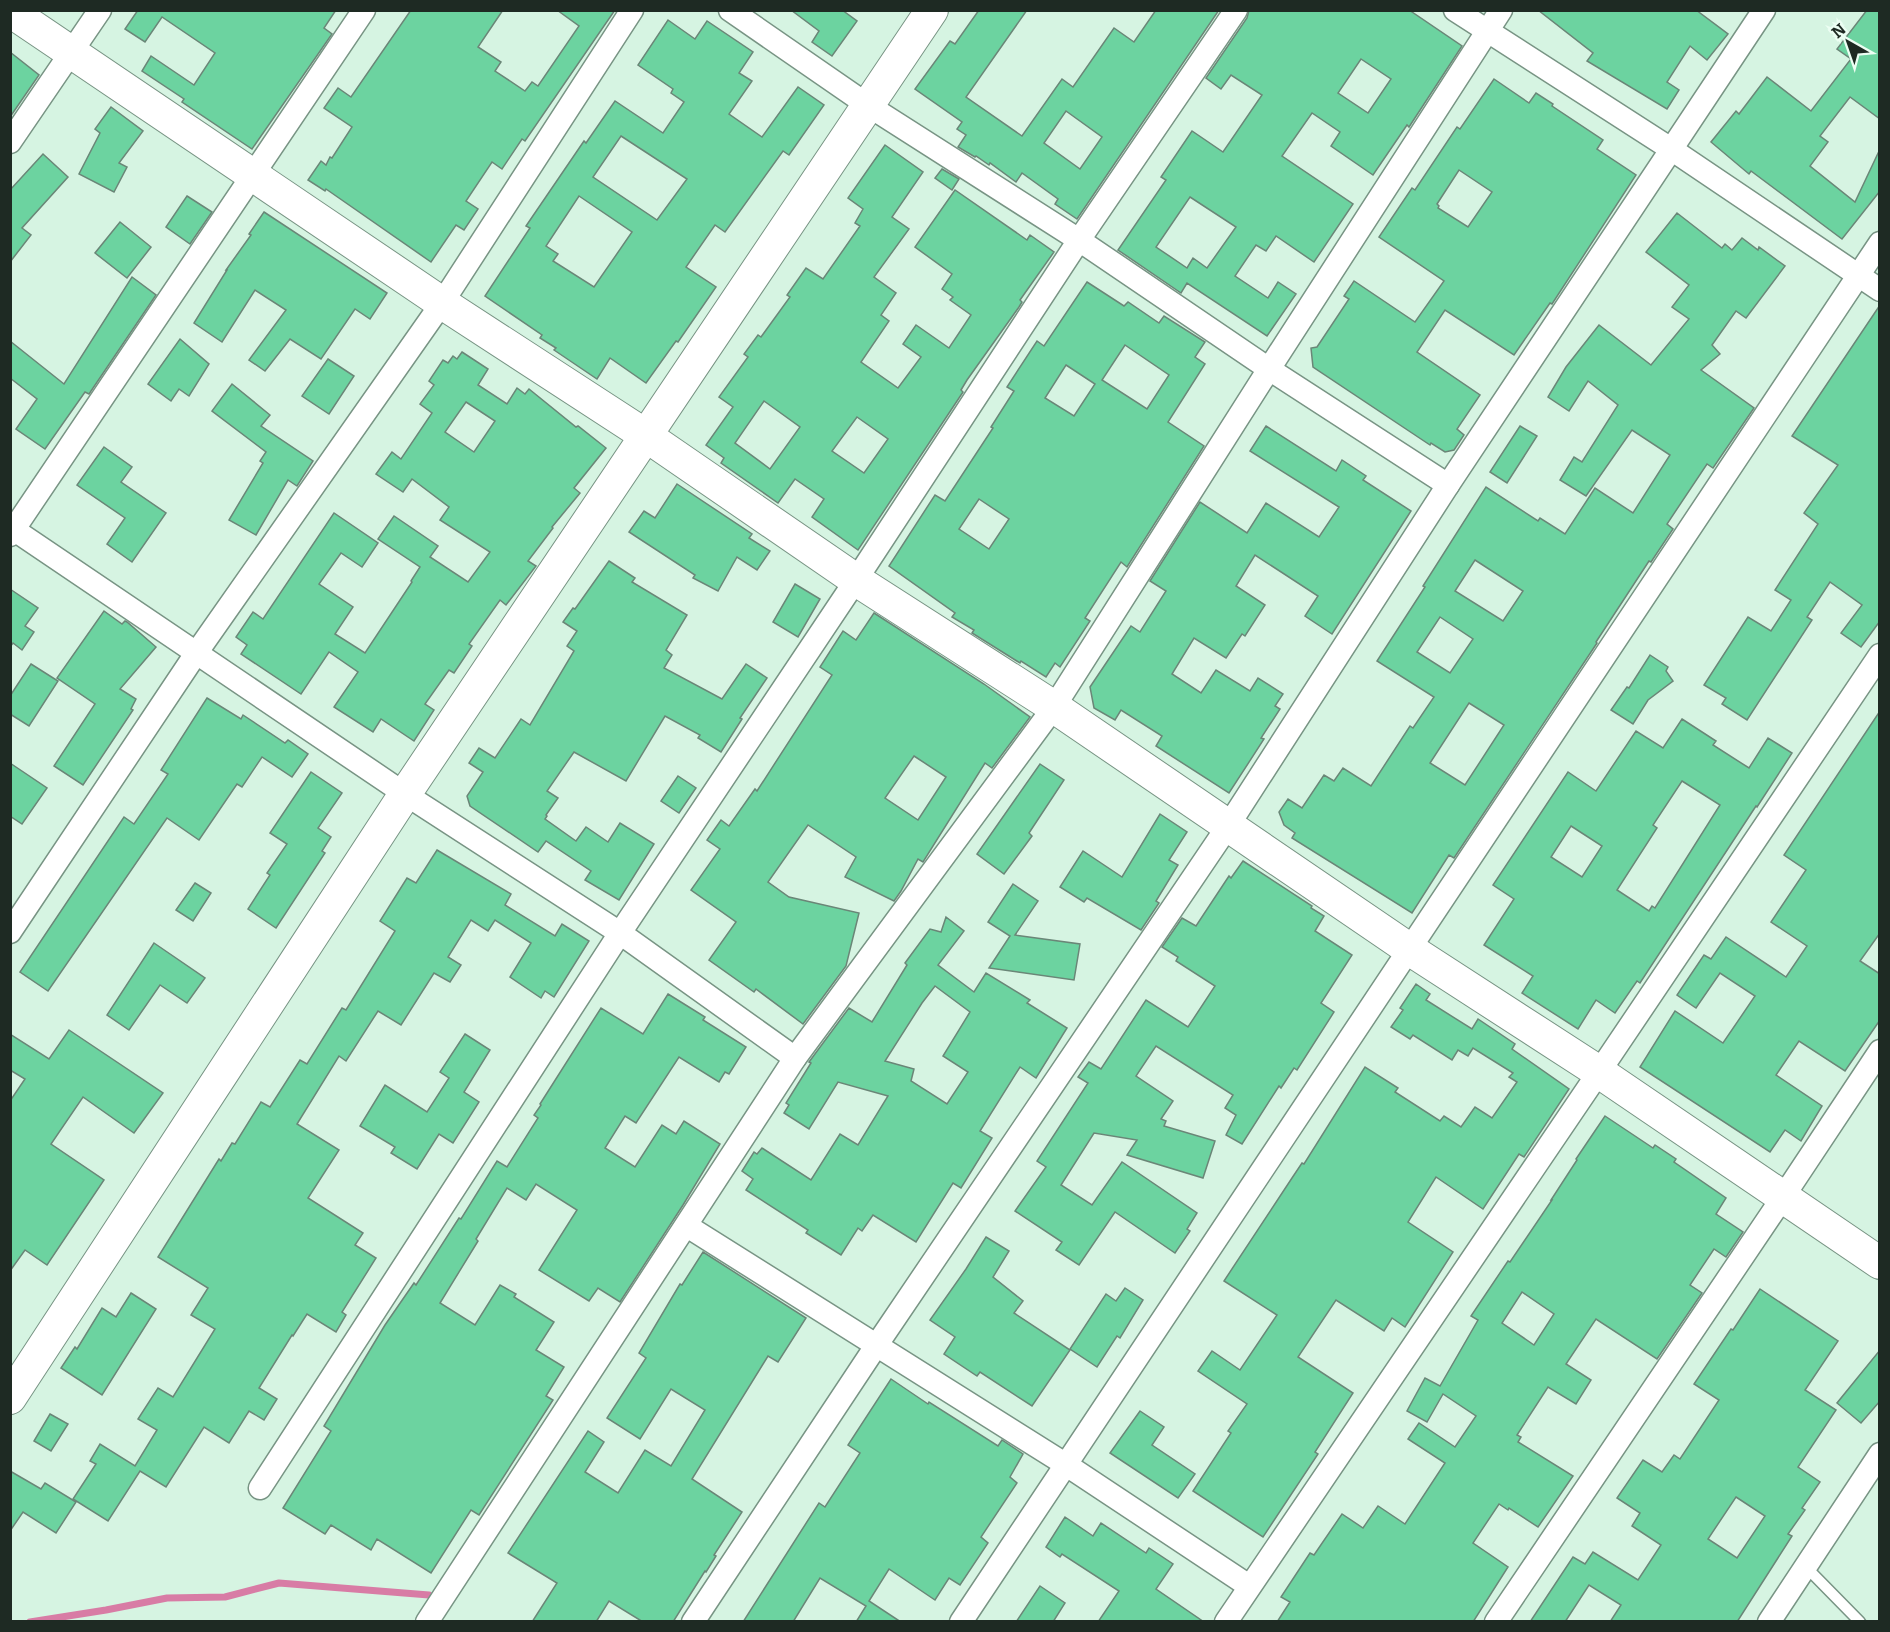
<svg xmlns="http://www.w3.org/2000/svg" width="1890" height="1632" font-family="Bitter,serif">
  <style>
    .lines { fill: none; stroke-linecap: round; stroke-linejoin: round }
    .stream { stroke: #d87ca5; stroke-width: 7 }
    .building { fill: #6cd3a0; stroke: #6a8677; stroke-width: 1.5; fill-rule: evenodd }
    .lane-casing { stroke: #789484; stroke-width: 13 }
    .street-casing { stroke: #789484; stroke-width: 25 }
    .secondary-casing { stroke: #789484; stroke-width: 34 }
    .lane { stroke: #fff; stroke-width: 10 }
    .street { stroke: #fff; stroke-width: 22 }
    .secondary { stroke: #fff; stroke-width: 32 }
  </style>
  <rect width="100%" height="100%" fill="#d6f4e2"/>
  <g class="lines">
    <polyline class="stream" points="30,1622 106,1610 167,1598 225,1597 279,1583 429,1595"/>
  </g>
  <g class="building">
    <polygon points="138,10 336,10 324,28 332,34 252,149 182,102 184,99 142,71 151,56 194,85 215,53 162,17 145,42 125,29"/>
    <polygon points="411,10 503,10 478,47 501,62 495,71 525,91 532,82 538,86 579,26 557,10 615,10 525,141 522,139 502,169 492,162 466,201 478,209 464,230 456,225 431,262 326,189 325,191 308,180 321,161 326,165 330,157 332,158 352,127 324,108 338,88 351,97"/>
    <polygon points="791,10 842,10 857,21 832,56 812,42 819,31"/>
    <path d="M979,10H1027L966,97L1022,136L1062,79L1073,87L1114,28L1134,42L1156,10H1219L1077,219L1055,204L1058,199L1022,173L1016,182L990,163L989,165L976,156L975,157L958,147L966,135L957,129L962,122L915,89L950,41L955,44ZM1066,111L1102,137L1080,169L1044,143Z"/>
    <path d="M1249,10H1409L1462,46L1409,127L1407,125L1373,175L1331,146L1340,132L1312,113L1282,156L1353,204L1314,262L1276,236L1266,251L1256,245L1235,276L1268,298L1278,282L1296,294L1267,336L1187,283L1181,293L1118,250L1166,180L1161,177L1192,131L1223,152L1262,95L1231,75L1221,89L1206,78L1247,18ZM1361,59L1391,79L1368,113L1338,93ZM1190,197L1236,227L1207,268L1193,258L1187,268L1156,247Z"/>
    <polygon points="1538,10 1696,10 1728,34 1707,60 1690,46 1667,82 1679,90 1667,109 1587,61 1593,53"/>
    <polygon points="1867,10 1880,10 1880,119 1850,97 1820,136 1828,142 1810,166 1855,202 1880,149 1880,191 1842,239 1751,171 1749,174 1711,142 1736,111 1739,114 1767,77 1811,111 1851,59 1837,49"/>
    <path d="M668,20L695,39L707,21L753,52L739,73L752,81L729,114L762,137L798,87L824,105L789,155L783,151L725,232L715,225L686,267L716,287L678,342L676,341L646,383L610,358L597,379L554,350L556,348L540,338L542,335L485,296L530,228L526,226L584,141L586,143L615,101L663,133L684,102L671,93L673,89L638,65ZM621,136L687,179L657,220L593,177ZM579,196L632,232L594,287L553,261L558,254L546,246Z"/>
    <polygon points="10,52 39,75 10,117"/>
    <path d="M1494,79L1529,103L1536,93L1553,104L1552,106L1603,140L1597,149L1636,175L1552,304L1550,303L1514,355L1445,310L1417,352L1480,395L1457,429L1464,435L1454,450L1445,452L1431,443L1430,445L1313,367L1311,348L1317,347L1349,299L1344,296L1354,281L1415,322L1444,281L1379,237L1412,188L1415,190L1457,127L1460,129ZM1459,170L1492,192L1468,227L1438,208L1439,206L1437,204Z"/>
    <polygon points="111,107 143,131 119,163 127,167 114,192 79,174 100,133 95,129"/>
    <path d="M885,145L923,172L892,217L909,229L874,277L896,293L881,315L889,321L861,362L898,388L921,357L903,344L916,325L949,348L971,315L950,300L953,297L942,289L952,274L915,247L955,190L1027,240L1030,235L1054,252L1020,300L1022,302L1019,307L967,380L961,390L963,392L858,550L812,517L824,499L795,479L778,503L721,463L724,458L706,445L733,407L719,397L748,357L744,354L758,335L761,337L790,297L787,295L806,268L823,279L860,226L855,223L863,209L848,198ZM764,401L800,427L770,469L735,443ZM857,417L888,439L864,473L832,451Z"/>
    <polygon points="43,154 68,177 22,228 31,235 10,262 10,190"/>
    <polygon points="942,169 959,179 952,190 935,178"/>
    <polygon points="187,196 212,212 190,244 166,227"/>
    <polygon points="264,212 387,293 370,319 355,309 321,359 290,339 265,371 249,360 286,310 255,290 222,342 194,323 227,270 226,270 251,235 249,234"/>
    <path d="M1677,213L1722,248L1725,244L1732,250L1742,238L1758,250L1759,247L1785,266L1746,318L1736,311L1712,345L1720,354L1701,370L1754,408L1713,468L1707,464L1667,524L1673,529L1651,562L1649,561L1596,642L1597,643L1454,858L1449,855L1412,913L1292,838L1295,833L1284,825L1279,812L1288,799L1302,808L1324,775L1334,781L1343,768L1371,786L1410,726L1413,728L1434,697L1377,661L1425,587L1423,586L1486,487L1538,521L1540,518L1565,534L1595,488L1633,513L1670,455L1632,430L1586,496L1560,480L1574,457L1582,462L1618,405L1588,381L1569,411L1548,397L1566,367L1599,325L1651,365L1689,319L1672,307L1689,285L1646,252ZM1475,560L1523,591L1503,621L1455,591ZM1440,617L1473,639L1450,673L1417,652ZM1469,703L1504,725L1465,785L1430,763Z"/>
    <polygon points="120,222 151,247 127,278 95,253"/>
    <polygon points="132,277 156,295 89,394 85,392 45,449 16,429 37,399 10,378 10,341 64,384"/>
    <path d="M1087,282L1124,306L1128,302L1159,323L1164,316L1205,342L1195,357L1205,364L1168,422L1204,446L1127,567L1121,562L1085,618L1090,621L1060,667L1055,663L1046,677L1021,661L1020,663L972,633L974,630L952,617L955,613L889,566L935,495L945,501L993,428L991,427L1014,391L1007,387L1037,341L1044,346ZM1125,345L1169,375L1147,409L1102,380ZM1066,365L1095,384L1074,416L1045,398ZM979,499L1009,519L989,549L959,529Z"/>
    <polygon points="1880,305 1880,621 1861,647 1841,633 1862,605 1830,582 1807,617 1812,620 1747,720 1722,704 1726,698 1704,685 1748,617 1771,631 1791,600 1775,590 1818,524 1804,513 1838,465 1792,436"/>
    <polygon points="180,339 209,364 189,396 179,389 171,401 148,384"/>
    <path d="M462,352L488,369L478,385L507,404L517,388L525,394L529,389L576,427L578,426L606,448L574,488L580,493L552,527L553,528L528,561L536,566L506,605L500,600L469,644L472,646L454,673L449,670L425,704L434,710L414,741L381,719L373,732L334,707L358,672L329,652L301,694L241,654L247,645L236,637L253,612L263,619L334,513L378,543L362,567L341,553L319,584L353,607L335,634L365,653L412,582L411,581L420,567L378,539L394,516L438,546L430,557L468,582L490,552L440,520L449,507L412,479L403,492L376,474L392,452L401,459L432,413L420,404L434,385L429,381L443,360L448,363L453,356L457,359ZM466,402L495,421L474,452L445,432Z"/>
    <polygon points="328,359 354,376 329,414 302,396"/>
    <polygon points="232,384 270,415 261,426 313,461 297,486 288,480 256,535 229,520 263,463 260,461 266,452 212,411"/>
    <polygon points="1266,426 1336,471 1342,460 1366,476 1363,480 1411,511 1332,634 1305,616 1318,596 1255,555 1236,586 1265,605 1245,636 1242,634 1226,658 1194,638 1172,674 1201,693 1216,670 1250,691 1258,678 1283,694 1275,706 1280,709 1261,738 1264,739 1229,793 1156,746 1162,736 1121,710 1115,720 1094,708 1090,687 1131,626 1140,632 1166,591 1150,581 1200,502 1247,533 1266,503 1319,537 1339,507 1250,451"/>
    <polygon points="1520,426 1537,436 1507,483 1490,472"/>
    <polygon points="104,447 132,467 121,482 166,513 132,562 107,544 125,518 77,485"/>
    <polygon points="677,484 752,534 749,538 770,551 757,570 737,557 718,591 693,578 695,575 629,532 644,511 655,518"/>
    <polygon points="609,561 635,578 632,582 687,615 666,650 672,655 664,668 722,699 746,664 767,678 740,718 742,719 721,752 698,738 700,735 665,716 626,781 574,752 547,791 558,798 546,815 547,816 545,819 576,841 586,827 608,842 620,823 654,844 619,900 585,880 591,871 546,841 538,852 470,806 467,796 483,772 469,763 479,748 495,758 521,719 530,725 574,651 567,646 577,631 563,622 573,608 575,609"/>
    <polygon points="795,584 820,599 798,637 773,622"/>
    <polygon points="10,589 38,608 25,626 34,632 22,650 13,643 10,647"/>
    <polygon points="104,611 122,624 125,621 127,622 156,647 120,689 136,699 131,709 133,710 83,785 54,766 95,704 57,678"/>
    <path d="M874,613L984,684L1030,717L992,768L985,763L923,862L918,859L901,891L894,901L845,877L856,857L808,825L768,882L789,897L859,913L846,966L803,1024L756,989L754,992L709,960L736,922L691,890L720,849L707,840L721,820L729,826L755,789L757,791L832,675L820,667L843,631L856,640ZM914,756L946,777L918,820L885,798Z"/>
    <polygon points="1650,655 1668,667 1666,671 1673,681 1648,700 1633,724 1611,710 1627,687 1629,688"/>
    <polygon points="31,664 58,681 29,726 10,714 10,696"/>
    <polygon points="207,698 241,719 243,715 285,743 288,740 308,754 292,777 262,757 242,787 237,784 199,840 167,818 48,991 20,972 124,817 134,824 168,774 161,770"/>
    <polygon points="1880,711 1880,933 1860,961 1880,974 1880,1020 1845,1071 1799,1041 1776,1075 1822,1106 1801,1141 1785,1130 1770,1152 1640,1067 1675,1011 1723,1043 1755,996 1720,973 1696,1008 1677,995 1704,955 1711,959 1726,937 1786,977 1807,946 1771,922 1806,870 1784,855"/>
    <path d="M1682,719L1716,741L1713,745L1749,768L1768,738L1792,753L1757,807L1756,806L1640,983L1637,981L1615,1013L1596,1000L1578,1029L1522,993L1533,976L1484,945L1514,899L1493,885L1568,772L1596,791L1636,731L1663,748ZM1682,781L1720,805L1655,908L1652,906L1649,911L1617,890L1657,828L1653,825ZM1571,826L1602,846L1582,877L1551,857Z"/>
    <polygon points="10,763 47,788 22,824 10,816"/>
    <polygon points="1040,764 1064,780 1029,833 1032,836 1004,874 977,854"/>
    <polygon points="311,772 342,793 318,828 331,837 322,851 325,853 276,928 248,909 270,875 267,873 287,844 270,833"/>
    <polygon points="678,776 696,788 679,813 661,801"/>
    <polygon points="1160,814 1187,832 1169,860 1178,865 1156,901 1159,903 1141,930 1087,898 1084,902 1060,887 1083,851 1122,877"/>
    <polygon points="437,850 511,894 505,905 555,936 562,924 589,941 554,997 545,991 541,998 510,977 531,943 495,920 488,931 471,920 448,957 461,965 450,982 434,973 401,1025 378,1011 346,1061 339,1056 297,1124 339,1150 308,1198 363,1233 355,1245 376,1258 342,1312 346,1315 336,1332 307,1314 293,1336 292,1335 259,1388 277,1399 264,1420 249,1411 229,1443 204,1427 166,1487 140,1471 108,1521 73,1499 96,1464 90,1461 100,1444 135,1466 157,1430 138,1419 158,1388 173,1397 215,1329 191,1315 208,1288 158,1257 219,1159 221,1161 232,1143 235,1144 261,1102 270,1107 300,1060 307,1064 342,1008 346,1010 395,931 380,921 407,878 416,883"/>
    <polygon points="1243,861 1312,906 1311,908 1324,916 1315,931 1352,955 1321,1003 1334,1012 1297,1070 1294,1068 1281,1088 1279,1086 1242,1144 1226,1135 1236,1115 1225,1108 1233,1095 1156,1046 1136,1076 1173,1101 1161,1119 1166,1121 1164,1126 1215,1141 1203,1178 1127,1155 1137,1140 1094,1133 1061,1185 1092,1205 1122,1162 1197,1213 1187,1229 1190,1231 1175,1253 1115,1212 1079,1265 1056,1250 1062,1242 1015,1211 1046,1167 1037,1161 1088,1083 1078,1077 1089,1062 1101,1069 1146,1000 1188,1027 1215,986 1176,961 1178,957 1162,947 1182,918 1196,926 1229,876 1231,878"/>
    <polygon points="195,883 211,893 193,921 176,910"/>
    <polygon points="1013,884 1038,901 1015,935 1080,944 1074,980 989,968 1010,936 988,922"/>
    <path d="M946,917L964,931L938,965L974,992L986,973L1030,1000L1027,1003L1067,1028L1036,1078L1020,1067L980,1131L992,1138L961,1188L953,1183L916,1242L873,1215L862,1231L858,1228L841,1255L806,1233L808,1230L746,1190L753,1179L742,1171L754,1152L757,1154L762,1148L811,1180L840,1134L858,1145L888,1096L838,1082L809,1129L784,1113L789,1105L786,1103L811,1063L809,1062L812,1058L849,1008L872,1022L907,965L905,963L930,929L941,932ZM935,986L970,1012L943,1056L968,1072L947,1104L911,1081L914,1069L885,1061L922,1003Z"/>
    <polygon points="154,943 205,978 187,1003 160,985 129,1030 107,1015"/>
    <polygon points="1416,984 1430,994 1426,1000 1472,1029 1478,1019 1515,1044 1512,1049 1569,1089 1524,1157 1519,1154 1483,1209 1436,1177 1408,1222 1453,1252 1405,1327 1392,1318 1384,1331 1336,1300 1298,1357 1353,1393 1315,1452 1318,1454 1263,1537 1193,1491 1231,1433 1228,1431 1247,1404 1198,1371 1212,1351 1240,1370 1277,1315 1224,1281 1292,1178 1302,1163 1304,1164 1365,1067 1398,1088 1395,1092 1440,1121 1444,1116 1461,1127 1475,1107 1492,1118 1517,1082 1509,1077 1513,1073 1473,1048 1468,1056 1458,1050 1452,1060 1413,1035 1410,1039 1391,1027 1403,1010 1400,1008"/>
    <polygon points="668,994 705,1017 703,1020 746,1047 729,1074 725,1072 719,1082 679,1057 636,1123 625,1116 605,1148 635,1167 662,1125 676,1134 684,1121 720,1144 683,1205 620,1302 598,1288 589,1301 539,1270 577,1210 536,1184 526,1200 507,1188 476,1239 478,1241 440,1303 475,1325 500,1285 516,1294 514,1297 554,1322 536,1350 564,1367 546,1396 553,1400 479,1515 471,1510 431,1573 377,1539 371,1550 331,1525 325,1534 283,1508 331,1431 324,1426 385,1325 414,1283 416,1285 459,1218 461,1219 497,1161 507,1167 538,1118 534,1115 541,1105 540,1104 601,1008 643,1034"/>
    <polygon points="69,1030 163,1093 134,1133 83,1097 51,1144 104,1180 47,1265 25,1250 10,1271 10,1101 25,1079 10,1070 10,1034 49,1059"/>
    <polygon points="465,1034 490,1050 464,1092 479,1102 453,1143 439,1134 417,1169 391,1153 395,1147 360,1126 385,1085 427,1112 449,1078 440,1072"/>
    <path d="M1605,1116L1653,1148L1655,1145L1676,1159L1674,1162L1726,1198L1716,1214L1743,1232L1726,1257L1714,1249L1690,1285L1702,1293L1657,1359L1596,1319L1566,1364L1591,1380L1576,1404L1548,1387L1517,1435L1521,1437L1518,1442L1573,1476L1538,1527L1509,1508L1508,1510L1499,1504L1473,1543L1508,1567L1473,1622H1277L1290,1602L1281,1597L1310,1553L1314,1555L1342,1514L1363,1528L1378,1506L1405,1524L1445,1463L1408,1439L1419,1423L1455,1447L1476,1416L1443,1394L1427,1422L1407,1411L1425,1378L1440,1386L1478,1320L1471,1316L1508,1261L1510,1262L1552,1200H1551L1577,1160L1576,1159ZM1522,1292L1554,1314L1534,1345L1502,1323Z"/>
    <polygon points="986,1237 1009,1251 993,1277 1023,1301 1014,1313 1070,1350 1032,1406 980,1372 977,1376 944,1354 955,1337 930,1320 966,1269"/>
    <polygon points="703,1252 806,1318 778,1362 768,1356 692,1479 742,1512 714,1555 716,1556 706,1572 705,1571 673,1622 643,1622 609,1601 596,1622 532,1622 557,1583 508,1553 588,1431 604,1442 585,1472 618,1493 645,1450 671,1466 705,1410 671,1389 640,1439 607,1418 646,1358 639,1353 680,1284 682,1285"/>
    <polygon points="1125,1288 1143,1300 1120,1338 1117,1336 1097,1367 1070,1349 1106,1294 1116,1301"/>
    <path d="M1760,1289L1838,1341L1805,1390L1836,1410L1798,1467L1820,1482L1802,1508L1805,1510L1788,1534L1792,1536L1737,1622H1610L1621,1605L1589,1585L1565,1622H1530L1573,1557L1585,1564L1593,1552L1638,1580L1661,1545L1632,1526L1640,1513L1617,1498L1643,1460L1662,1472L1674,1455L1680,1459L1719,1400L1694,1384L1731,1329L1733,1330ZM1736,1497L1765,1516L1737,1558L1708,1539Z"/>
    <polygon points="131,1293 156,1309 102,1395 61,1368 75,1347 77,1349 102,1308 116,1317"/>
    <polygon points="1880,1350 1880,1401 1861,1423 1837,1403"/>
    <polygon points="891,1379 928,1404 929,1402 998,1446 1002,1440 1023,1454 1010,1477 1017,1483 981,1537 988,1543 960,1585 949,1578 935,1600 889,1569 869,1601 901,1622 856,1622 866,1606 820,1578 793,1622 743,1622 819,1503 825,1507 860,1453 848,1445"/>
    <polygon points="1140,1411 1164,1427 1152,1445 1195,1474 1178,1498 1110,1453"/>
    <polygon points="50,1414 68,1424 51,1451 34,1441"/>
    <polygon points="10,1471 41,1489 45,1483 76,1502 56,1533 23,1512 10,1531"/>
    <polygon points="1065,1517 1093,1536 1101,1523 1146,1553 1149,1548 1173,1564 1156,1589 1204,1622 1098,1622 1119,1591 1062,1554 1060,1557 1046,1547"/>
    <polygon points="1040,1586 1065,1603 1053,1622 1016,1622"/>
  </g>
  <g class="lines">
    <defs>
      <polyline id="lane" points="1805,1566 1860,1622"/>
      <g id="street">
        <polyline points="730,10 869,106 1079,240 1269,369 1448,485"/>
        <polyline points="1455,10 1671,149 1880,290"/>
        <polyline points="10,142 100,10"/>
        <polyline points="10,527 405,794 620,933 795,1058"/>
        <polyline points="10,535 364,10"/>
        <polyline points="10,932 197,652 442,303 632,10"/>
        <polyline points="687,1226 1065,1464 1249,1586"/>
        <polyline points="260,1488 620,933 856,580 1079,240 1236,10"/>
        <polyline points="427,1622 795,1058 1054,707 1269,369 1501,10"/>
        <polyline points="693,1622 876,1346 1228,826 1448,485 1764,10"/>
        <polyline points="961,1622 1880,243"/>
        <polyline points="1226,1622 1599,1072 1880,655"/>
        <polyline points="1496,1622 1783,1197 1880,1051"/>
        <polyline points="1769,1622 1880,1454"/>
      </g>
      <g id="secondary">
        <polyline points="10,11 442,303 645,435 856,580 1054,707 1409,949 1599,1072 1880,1263"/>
        <polyline points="10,1398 405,794 932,10"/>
      </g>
    </defs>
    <use href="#lane" class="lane-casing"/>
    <use href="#street" class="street-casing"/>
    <use href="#secondary" class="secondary-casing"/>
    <use href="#lane" class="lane"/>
    <use href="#street" class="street"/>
    <use href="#secondary" class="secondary"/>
  </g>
  <rect width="1890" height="1632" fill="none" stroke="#1e2a23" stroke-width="24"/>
  <g transform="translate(1848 42) rotate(320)" stroke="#ecfef3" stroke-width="4.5" paint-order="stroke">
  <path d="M0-4.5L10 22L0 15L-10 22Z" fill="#1e2a23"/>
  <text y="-9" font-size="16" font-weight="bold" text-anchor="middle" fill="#1e2a23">N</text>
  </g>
</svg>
